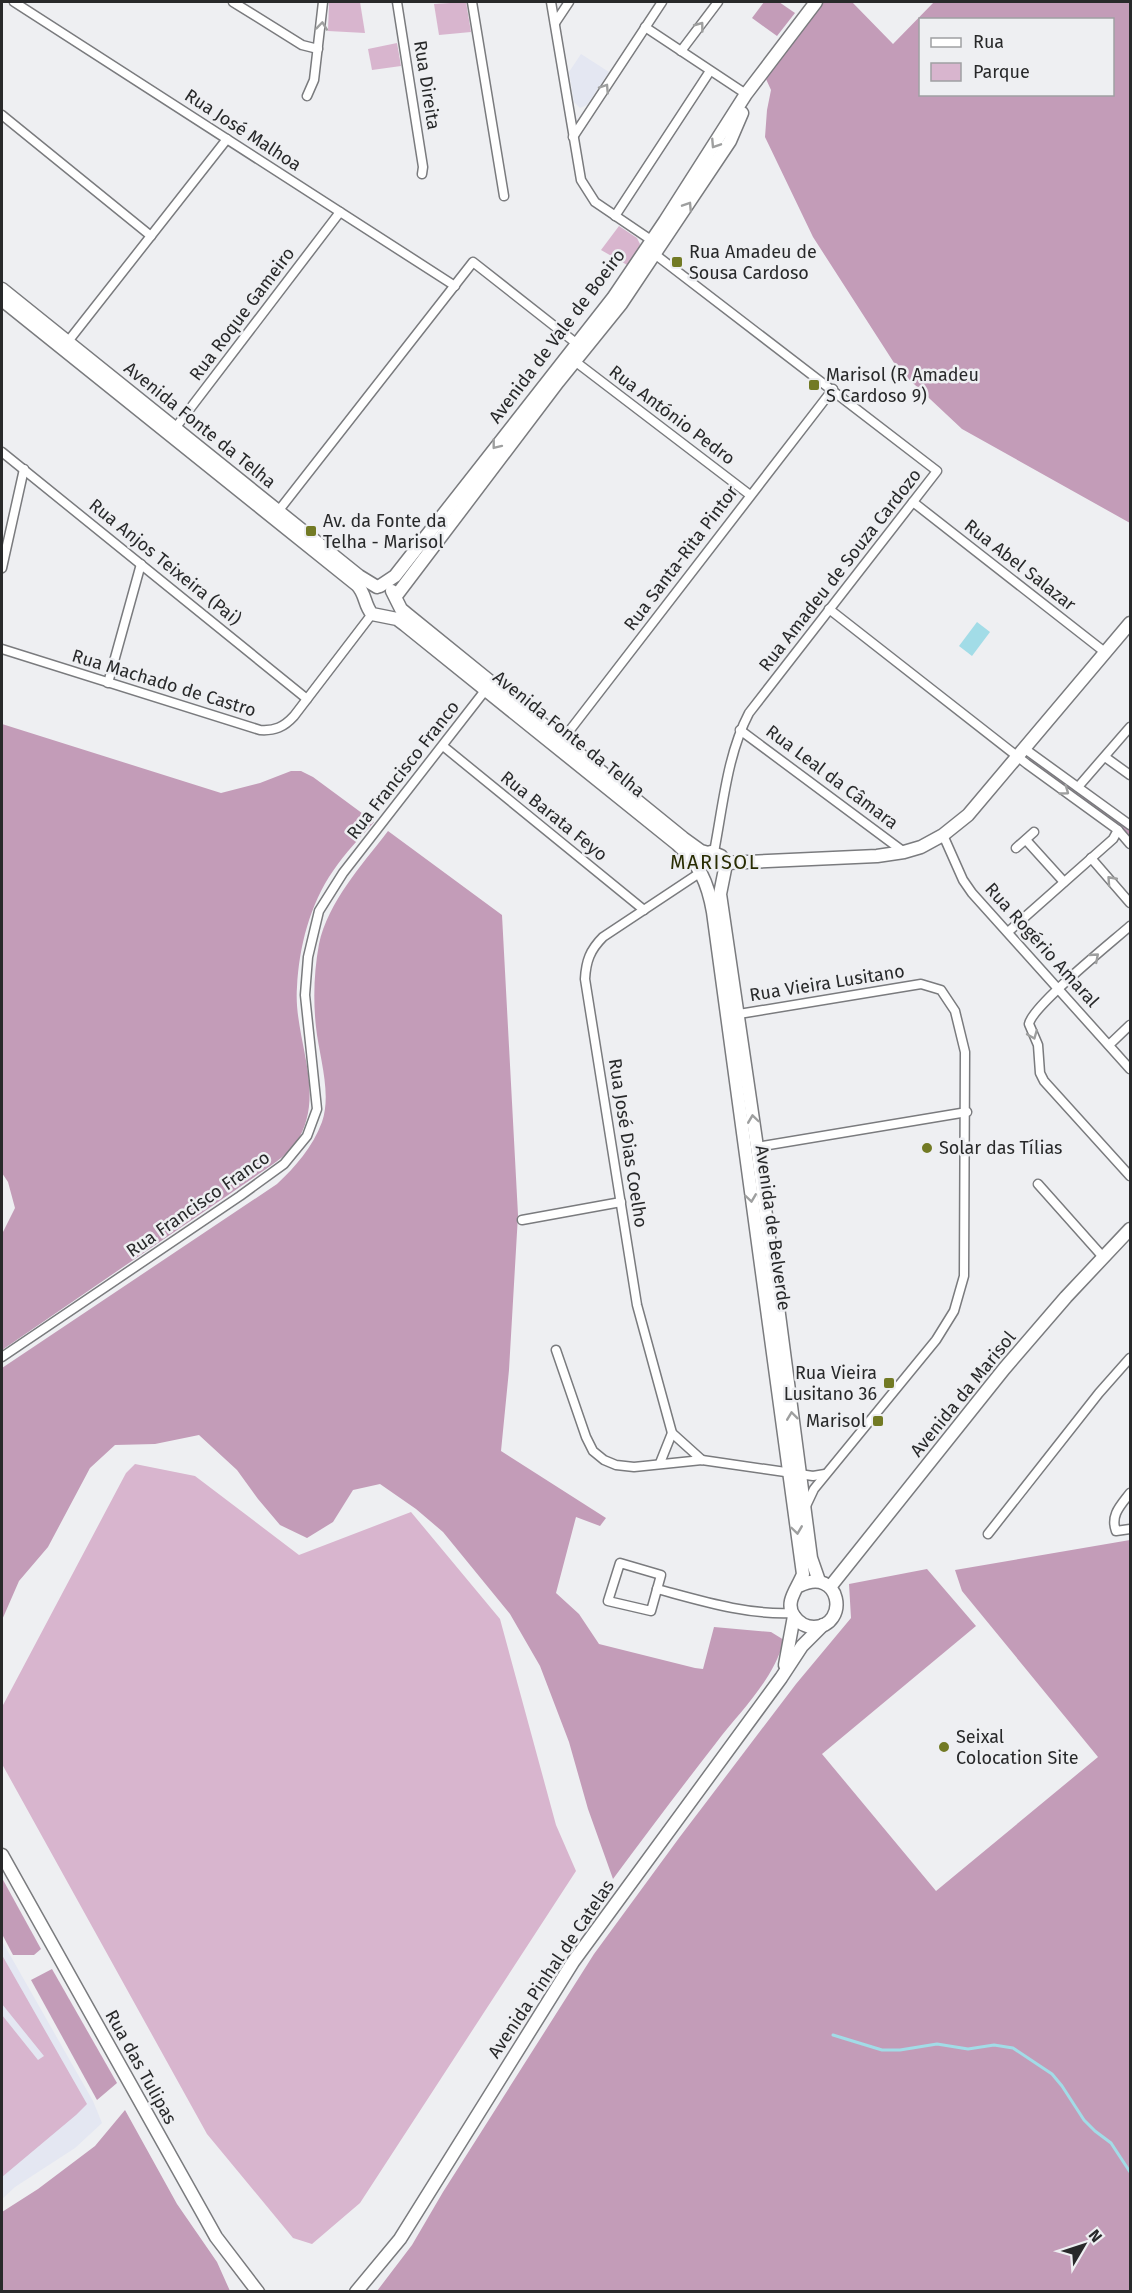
<svg xmlns="http://www.w3.org/2000/svg" width="1132" height="2293" font-family="'Fira Sans',sans-serif">
  <style>
    .built { fill: #e4e7f2 }
    .green { fill: #d8b5ce }
    .forest { fill: #c39cb8; fill-rule: evenodd }
    .water { fill: #a2dce7 }
    .lines { fill: none; stroke-linecap: round; stroke-linejoin: round }
    .stream { stroke: #a2dce7; stroke-width: 3 }
    .street-casing { stroke: #7a7b7e; stroke-width: 11 }
    .secondary-casing { stroke: #7a7b7e; stroke-width: 15 }
    .street { stroke: #fff; stroke-width: 8 }
    .secondary { stroke: #fff; stroke-width: 12 }
    .oneway { stroke: #9e9f9f }
    .poi-dot { fill: #727a24; stroke: #eeeff2; stroke-width: 2 }
    .labels { text-anchor: middle; stroke-width: 5; stroke-linejoin: round; paint-order: stroke }
    .street-label { font-size: 18px; fill: #28292a; stroke: #eeeff2 }
    .poi-label { font-size: 18px; fill: #28292a; stroke: #eeeff2; text-anchor: start }
    .neighbourhood-label { font-size: 20px; letter-spacing: 1.5px; fill: #292d03; stroke: #eeeff2 }
  </style>
  <rect width="100%" height="100%" fill="#eeeff2"/>
  <g class="built">
    <polygon points="581,54 609,72 587,105 580,108 574,102 569,72"/>
    <polygon points="2,1941 93,2101 102,2123 75,2148 15,2187 2,2199"/>
  </g>
  <g class="green">
    <polygon points="329,2 360,2 365,33 328,31"/>
    <polygon points="466,2 471,32 439,35 434,4"/>
    <polygon points="397,43 401,66 372,70 368,49"/>
    <polygon points="619,226 637,238 640,244 639,251 629,266 601,250"/>
    <polygon points="135,1464 195,1476 299,1555 411,1512 500,1619 556,1825 576,1871 360,2203 312,2244 293,2238 207,2134 2,1764 2,1707 126,1473"/>
    <polygon points="2,1955 87,2104 76,2115 2,2177 2,2015 38,2060 44,2056 2,2004"/>
  </g>
  <g class="forest">
    <polygon points="764,2 779,2 795,13 777,36 752,18"/>
    <path d="M822,2H852L893,44L934,2H1130V523L962,429L898,369L813,237L765,137L767,110L771,90L766,79L790,41ZM920,20H1112V94H920Z"/>
    <path d="M2,724L221,793L260,783L291,771H301L313,777L374,822C360,838 345,853 333,871C310,904 299,947 297,987C293,1039 328,1094 296,1143C286,1157 267,1168 253,1178L2,1350V1234L15,1208L8,1182L2,1173Z"/>
    <polygon points="1030,757 1130,830 1130,837 1122,828 1028,760"/>
    <path d="M388,831L502,915L518,1215L509,1370L501,1451L606,1518L600,1526L576,1517L556,1593L579,1614L599,1644L695,1668L703,1669L714,1627L771,1632L784,1640C773,1681 741,1710 716,1743C681,1788 647,1833 613,1879L588,1809L569,1742L540,1666L510,1614L443,1532L416,1509L380,1484L353,1490L333,1522L307,1538L280,1525L258,1499L237,1470L199,1435L155,1444L115,1445L90,1468L48,1547L19,1581L2,1620V1368L277,1184C296,1166 312,1148 322,1122C332,1093 319,1056 316,1027C313,1000 314,971 319,944C328,902 362,865 388,831Z"/>
    <polygon points="1130,1540 1130,2291 377,2291 412,2245 443,2192 594,1954 679,1838 796,1684 851,1618 849,1584 927,1569 976,1626 822,1754 936,1891 1098,1757 962,1591 955,1570"/>
    <polygon points="2,1878 41,1949 34,1955 13,1955 2,1934"/>
    <polygon points="52,1969 117,2083 97,2100 31,1980"/>
    <polygon points="125,2110 177,2204 217,2262 230,2291 2,2291 2,2212 38,2189 95,2146"/>
  </g>
  <polygon class="water" points="977,622 990,632 972,656 959,646"/>
  <g class="lines">
    <polyline class="stream" points="833,2035 882,2050 900,2050 937,2044 968,2049 994,2045 1013,2048 1052,2074 1062,2086 1084,2120 1095,2131 1111,2143 1130,2172"/>
    <defs>
      <g id="street">
        <polyline points="14,2 455,286"/>
        <polyline points="233,2 302,45 318,49"/>
        <polyline points="397,2 423,167 422,174"/>
        <polyline points="472,2 504,196"/>
        <polyline points="551,2 581,180 595,202 654,242"/>
        <polyline points="555,23 569,2"/>
        <polyline points="645,27 746,94"/>
        <polyline points="681,51 718,2"/>
        <polyline points="307,96 314,80 323,2"/>
        <polyline points="2,115 151,236"/>
        <polyline points="573,137 662,2"/>
        <polyline points="615,216 710,71"/>
        <path d="M652,252L937,471L749,713C727,755 723,806 714,852"/>
        <polyline points="66,344 227,139"/>
        <polyline points="572,359 750,495"/>
        <polyline points="173,431 340,212"/>
        <polyline points="2,452 307,699"/>
        <polyline points="913,502 1106,653"/>
        <polyline points="276,514 473,262 581,347"/>
        <polyline points="2,568 24,469"/>
        <polyline points="829,609 1027,764 1118,830 1130,844"/>
        <path d="M2,649L260,730C275,731 284,727 294,716L372,614"/>
        <polyline points="108,683 141,564"/>
        <polyline points="740,730 904,852"/>
        <polyline points="560,743 833,389"/>
        <polyline points="443,746 644,910"/>
        <polyline points="1025,749 1130,825"/>
        <polyline points="1105,757 1130,775"/>
        <polyline points="1078,787 1130,727"/>
        <polyline points="943,835 963,880 972,893 1130,1069"/>
        <polyline points="1026,840 1064,882"/>
        <polyline points="1016,848 1034,832"/>
        <polyline points="1091,858 1130,903"/>
        <path d="M701,872L603,937C590,950 586,961 585,979L637,1305L672,1433L702,1460"/>
        <path d="M1130,926C1112,942 1032,1006 1029,1024L1038,1045L1040,1073L1044,1081L1130,1176"/>
        <polyline points="1008,932 1113,839 1118,830"/>
        <polyline points="733,1015 921,984 941,990 955,1011 965,1052 964,1276 954,1311 936,1340 814,1489 806,1506"/>
        <polyline points="1109,1045 1130,1025"/>
        <polyline points="757,1147 967,1112"/>
        <polyline points="1038,1184 1103,1257"/>
        <polyline points="522,1220 621,1202"/>
        <polyline points="556,1350 586,1437 593,1451 604,1460 616,1465 634,1467 702,1460 813,1476 825,1474"/>
        <polyline points="2,1357 240,1196 284,1164 307,1136 317,1109 305,995 308,957 319,911 343,873 487,688"/>
        <polyline points="660,1463 672,1433"/>
        <path d="M1130,1493C1121,1505 1110,1515 1116,1531L1130,1529"/>
        <polyline points="988,1534 1099,1393 1130,1358"/>
        <polygon points="620,1563 661,1575 651,1611 608,1601"/>
        <path d="M657,1589C702,1601 746,1615 792,1613"/>
      </g>
      <g id="secondary">
        <polyline points="2,289 359,576 377,587"/>
        <path d="M2,300L357,585C366,594 364,605 372,614L397,619L405,625L677,844C699,863 708,883 713,912L803,1574C798,1588 784,1602 794,1616C799,1623 806,1627 814,1627C850,1626 841,1565 799,1586"/>
        <polyline points="380,586 395,576 613,298 665,221 746,94 816,2"/>
        <polyline points="392,591 401,609 407,614 683,838 701,851 708,853"/>
        <polyline points="396,596 558,382 621,304 730,141 742,113"/>
        <polyline points="725,863 877,856 904,852 921,847 943,835 968,815 1130,623"/>
        <polyline points="699,866 701,858 711,852 721,856 725,863 725,869 720,894 757,1147 811,1558 819,1581"/>
        <polyline points="830,1587 1004,1369 1066,1297 1130,1229"/>
        <polyline points="785,1665 794,1616"/>
        <polyline points="2,1855 216,2237 258,2292"/>
        <polyline points="356,2292 400,2239 573,1962 781,1678 802,1646 823,1625"/>
      </g>
    </defs>
    <use href="#street" class="street-casing"/>
    <use href="#secondary" class="secondary-casing"/>
    <use href="#street" class="street"/>
    <use href="#secondary" class="secondary"/>
  </g>
  <defs><path id="oneway-chevron" d="M-2-3.5L2.5 0L-2 3.5" fill="none" stroke-width="1.6" stroke-linecap="round" stroke-linejoin="round" transform="scale(1.5)"/></defs>
  <g class="oneway">
    <use href="#oneway-chevron" transform="translate(322 26) rotate(-84)"/>
    <use href="#oneway-chevron" transform="translate(700 26) rotate(-53)"/>
    <use href="#oneway-chevron" transform="translate(605 88) rotate(-57)"/>
    <use href="#oneway-chevron" transform="translate(715 144) rotate(123)"/>
    <use href="#oneway-chevron" transform="translate(688 206) rotate(-57)"/>
    <use href="#oneway-chevron" transform="translate(496 445) rotate(128)"/>
    <use href="#oneway-chevron" transform="translate(1065 791) rotate(36)"/>
    <use href="#oneway-chevron" transform="translate(1111 880) rotate(-132)"/>
    <use href="#oneway-chevron" transform="translate(1095 957) rotate(-41)"/>
    <use href="#oneway-chevron" transform="translate(1033 1035) rotate(68)"/>
    <use href="#oneway-chevron" transform="translate(753 1119) rotate(-98)"/>
    <use href="#oneway-chevron" transform="translate(751 1198) rotate(82)"/>
    <use href="#oneway-chevron" transform="translate(792 1416) rotate(-97)"/>
    <use href="#oneway-chevron" transform="translate(797 1530) rotate(82)"/>
  </g>
  <g class="poi-dot">
    <rect x="671" y="256" width="12" height="12" rx="3"/>
    <rect x="808" y="379" width="12" height="12" rx="3"/>
    <rect x="305" y="525" width="12" height="12" rx="3"/>
    <circle cx="927" cy="1148" r="6"/>
    <rect x="883" y="1377" width="12" height="12" rx="3"/>
    <rect x="872" y="1415" width="12" height="12" rx="3"/>
    <circle cx="944" cy="1747" r="6"/>
  </g>
  <g class="labels">
    <g class="street-label">
      <text transform="translate(427 85) rotate(81)" y="6">Rua Direita</text>
      <text transform="translate(243 130) rotate(33)" y="6">Rua José Malhoa</text>
      <text transform="translate(242 314) rotate(-53)" y="6">Rua Roque Gameiro</text>
      <text transform="translate(557 336) rotate(-53)" y="6">Avenida de Vale de Boeiro</text>
      <text transform="translate(672 415) rotate(37)" y="6">Rua António Pedro</text>
      <text transform="translate(200 425) rotate(39)" y="6">Avenida Fonte da Telha</text>
      <text transform="translate(681 558) rotate(-53)" y="6">Rua Santa-Rita Pintor</text>
      <text transform="translate(165 562) rotate(39)" y="6">Rua Anjos Teixeira (Pai)</text>
      <text transform="translate(1020 565) rotate(38)" y="6">Rua Abel Salazar</text>
      <text transform="translate(840 570) rotate(-52)" y="6">Rua Amadeu de Souza Cardozo</text>
      <text transform="translate(164 683) rotate(17)" y="6">Rua Machado de Castro</text>
      <text transform="translate(569 734) rotate(39)" y="6">Avenida Fonte da Telha</text>
      <text transform="translate(403 770) rotate(-52)" y="6">Rua Francisco Franco</text>
      <text transform="translate(832 777) rotate(37)" y="6">Rua Leal da Câmara</text>
      <text transform="translate(554 816) rotate(39)" y="6">Rua Barata Feyo</text>
      <text transform="translate(1042 945) rotate(48)" y="6">Rua Rogério Amaral</text>
      <text transform="translate(827 983) rotate(-9)" y="6">Rua Vieira Lusitano</text>
      <text transform="translate(628 1143) rotate(81)" y="6">Rua José Dias Coelho</text>
      <text transform="translate(198 1204) rotate(-35)" y="6">Rua Francisco Franco</text>
      <text transform="translate(773 1228) rotate(82)" y="6">Avenida de Belverde</text>
      <text transform="translate(963 1394) rotate(-51)" y="6">Avenida da Marisol</text>
      <text transform="translate(551 1969) rotate(-56)" y="6">Avenida Pinhal de Catelas</text>
      <text transform="translate(141 2067) rotate(61)" y="6">Rua das Tulipas</text>
    </g>
    <g class="poi-label">
      <text x="689" y="258">Rua Amadeu de<tspan x="689" dy="21">Sousa Cardoso</tspan></text>
      <text x="826" y="381">Marisol (R Amadeu<tspan x="826" dy="21">S Cardoso 9)</tspan></text>
      <text x="323" y="527">Av. da Fonte da<tspan x="323" dy="21">Telha - Marisol</tspan></text>
      <text x="939" y="1154">Solar das Tílias</text>
      <text x="877" y="1379" text-anchor="end">Rua Vieira<tspan x="877" dy="21">Lusitano 36</tspan></text>
      <text x="866" y="1427" text-anchor="end">Marisol</text>
      <text x="956" y="1743">Seixal<tspan x="956" dy="21">Colocation Site</tspan></text>
    </g>
    <g class="neighbourhood-label">
      <text x="715" y="869">MARISOL</text>
    </g>
  </g>
  <rect width="1132" height="2293" fill="none" stroke="#28292a" stroke-width="6"/>
  <rect x="919" y="18" width="195" height="78" fill="#eeeff2" stroke="#9fa0a2" stroke-width="1.5"/>
  <rect x="931" y="38" width="30" height="9" fill="#ffffff" stroke="#9fa0a2" stroke-width="1.5"/>
  <text x="973" y="48" font-size="18" fill="#28292a">Rua</text>
  <rect x="931" y="63" width="30" height="18" fill="#d8b5ce" stroke="#9fa0a2" stroke-width="1.5"/>
  <text x="973" y="78" font-size="18" fill="#28292a">Parque</text>
  <g transform="translate(1084 2245) rotate(51)" stroke="#eeeff2" stroke-width="4.5" paint-order="stroke">
  <path d="M0-4.5L10 22L0 15L-10 22Z" fill="#28292a"/>
  <text y="-9" font-size="16" font-weight="bold" text-anchor="middle" fill="#28292a">N</text>
  </g>
</svg>
